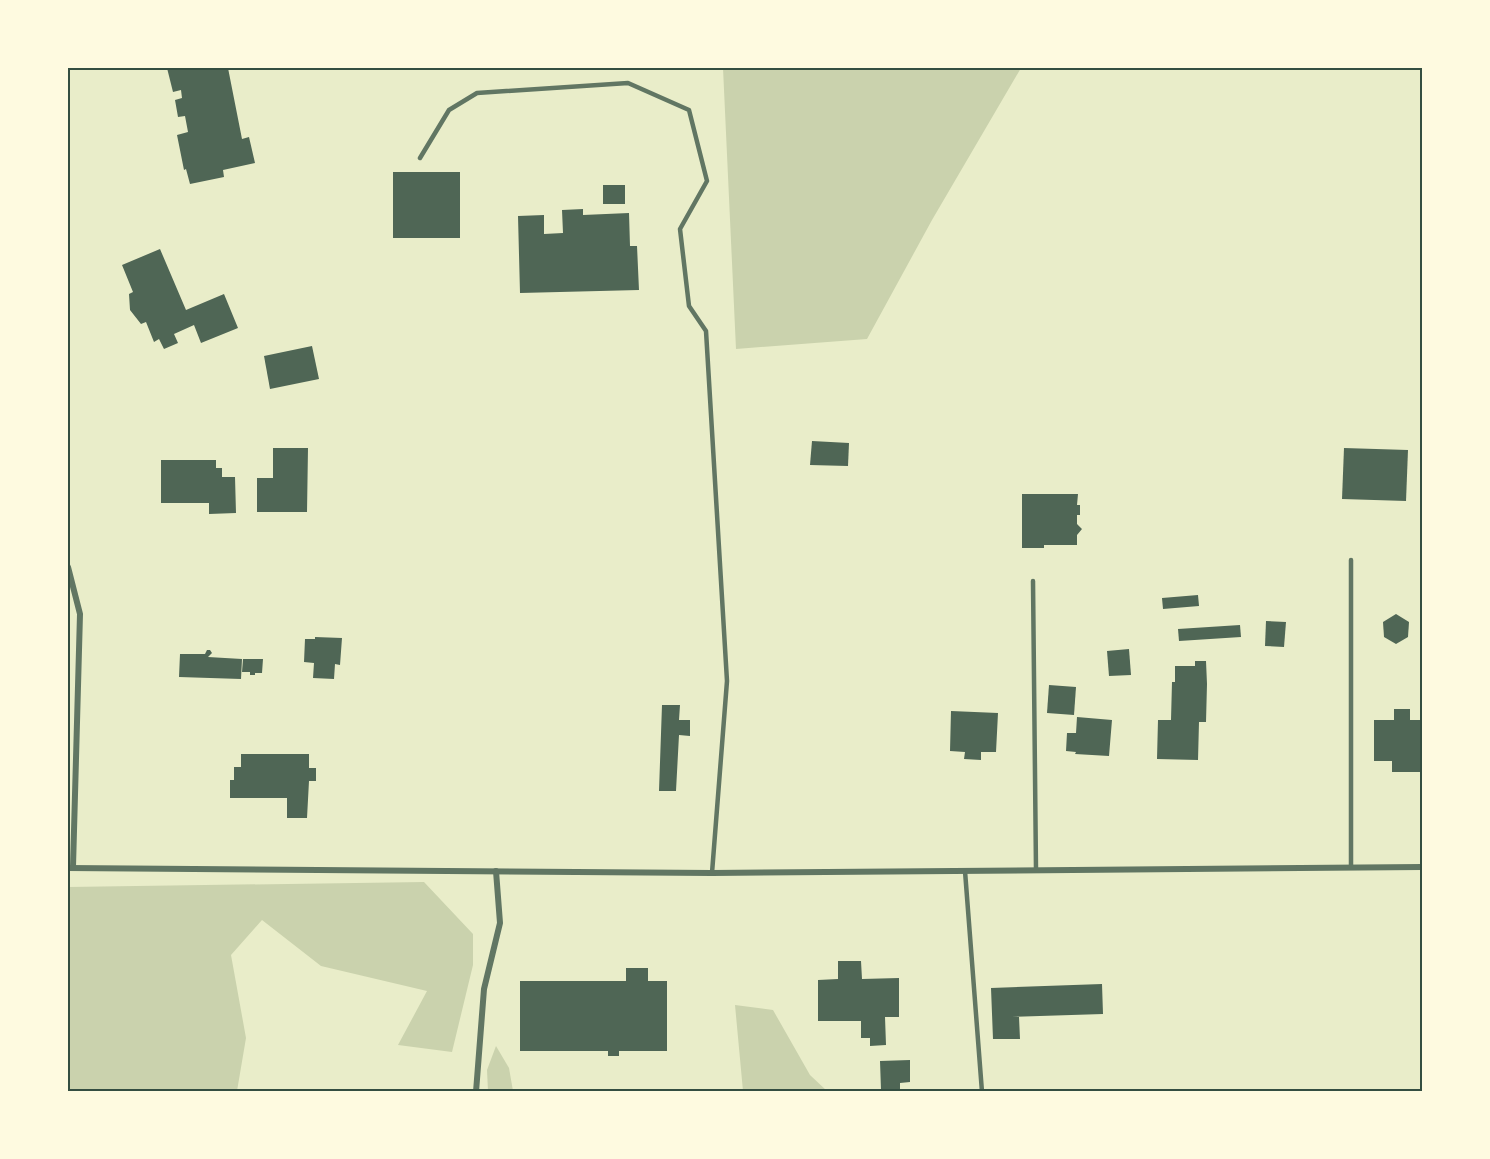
<svg xmlns="http://www.w3.org/2000/svg" width="1490" height="1159" font-family="Signika,sans-serif">
  <style>
    .green { fill: #cad2ad }
    .building { fill: #4f6655 }
    .lines { fill: none; stroke-linecap: round; stroke-linejoin: round }
    .service { stroke: #617663; stroke-width: 4.5 }
    .minor { stroke: #617663; stroke-width: 6 }
    .neatline { fill: none; stroke: #344e41; stroke-width: 2 }
  </style>
  <rect width="100%" height="100%" fill="#e9edc9"/>
  <g class="green">
    <polygon points="723,68 1021,68 932,220 867,339 736,349"/>
    <polygon points="424,882 473,934 473,965 452,1052 398,1045 427,991 321,966 262,920 231,955 246,1038 237,1091 68,1091 68,887"/>
    <polygon points="735,1005 773,1010 810,1075 827,1091 743,1091"/>
    <polygon points="496,1046 509,1068 513,1091 488,1091 487,1070"/>
  </g>
  <g class="building">
    <polygon points="167,68 228,68 242,139 249,137 255,163 223,170 224,177 190,184 186,169 184,170 177,135 188,132 185,116 178,117 175,100 182,98 181,90 173,92"/>
    <rect x="682" y="68" width="19" height="2"/>
    <rect x="393" y="172" width="67" height="66"/>
    <rect x="603" y="185" width="22" height="19"/>
    <polygon points="583,209 583,215 629,213 630,246 637,246 639,290 520,293 518,216 544,215 544,234 563,233 562,210"/>
    <polygon points="160,249 186,310 224,294 238,328 201,343 194,325 174,334 178,343 164,349 159,339 154,342 146,322 141,324 130,310 129,294 133,292 122,265"/>
    <polygon points="312,346 319,379 270,389 264,356"/>
    <polygon points="812,441 849,443 848,466 810,465"/>
    <polygon points="273,448 308,448 307,512 257,512 257,478 273,478"/>
    <polygon points="1344,448 1408,450 1406,501 1342,499"/>
    <polygon points="161,460 216,460 216,468 222,468 222,477 235,477 236,513 209,514 209,503 161,503"/>
    <polygon points="1022,494 1078,494 1077,505 1080,505 1080,515 1077,515 1077,524 1082,529 1077,535 1077,545 1044,545 1044,548 1022,548"/>
    <polygon points="1198,595 1199,606 1163,609 1162,598"/>
    <polygon points="1396,614 1409,622 1408,637 1396,644 1384,637 1383,622"/>
    <polygon points="1266,621 1286,622 1284,647 1265,646"/>
    <polygon points="1240,625 1241,637 1179,641 1178,629"/>
    <polygon points="315,637 342,638 340,665 335,664 334,679 313,678 314,663 304,662 305,639 315,639"/>
    <polygon points="1129,649 1131,675 1109,676 1107,651"/>
    <polygon points="207,650 210,650 212,653 208,657 242,659 241,679 179,677 180,654 205,654"/>
    <polygon points="243,659 263,659 262,673 255,673 255,675 250,675 250,672 242,672"/>
    <polygon points="1195,661 1206,661 1207,684 1206,722 1199,722 1198,760 1157,759 1158,720 1171,720 1172,682 1175,682 1175,666 1195,666"/>
    <polygon points="1049,685 1076,687 1074,715 1047,713"/>
    <polygon points="662,705 680,705 679,720 690,720 690,736 679,735 676,791 659,791"/>
    <polygon points="1394,709 1410,709 1410,720 1422,720 1422,772 1392,772 1392,761 1374,761 1374,720 1394,720"/>
    <polygon points="951,711 998,713 996,752 981,752 981,760 964,759 965,752 950,751"/>
    <polygon points="1077,717 1112,720 1109,756 1075,754 1076,752 1066,751 1067,733 1076,733"/>
    <polygon points="241,754 309,754 309,768 316,768 316,781 309,781 307,818 287,818 287,798 230,798 230,780 234,780 234,767 241,767"/>
    <polygon points="838,961 861,961 862,979 899,978 899,1017 885,1017 886,1045 870,1046 870,1038 861,1038 861,1021 818,1021 818,980 838,979"/>
    <polygon points="626,968 648,968 648,981 667,981 667,1051 619,1051 619,1056 608,1056 608,1051 520,1051 520,981 626,981"/>
    <polygon points="1102,984 1103,1014 1012,1017 1019,1017 1020,1039 993,1039 991,988"/>
    <polygon points="910,1060 910,1082 900,1083 900,1090 881,1090 880,1061"/>
  </g>
  <g class="lines">
    <g class="service">
      <polyline points="420,158 449,110 477,93 628,83 689,110 707,181 680,229 689,306 706,331 727,681 712,873"/>
      <polyline points="1351,560 1351,867"/>
      <polyline points="1033,581 1036,870"/>
      <polyline points="965,871 982,1092"/>
    </g>
    <g class="minor">
      <polyline points="68,567 80,614 73,867"/>
      <polyline points="68,868 712,873 1422,867"/>
      <polyline points="476,1092 484,989 500,923 496,871"/>
    </g>
  </g>
  <rect width="1490" height="1159" fill="none" stroke="#fefae0" stroke-width="138"/>
  <rect x="69" y="69" width="1352" height="1021" class="neatline"/>
</svg>
